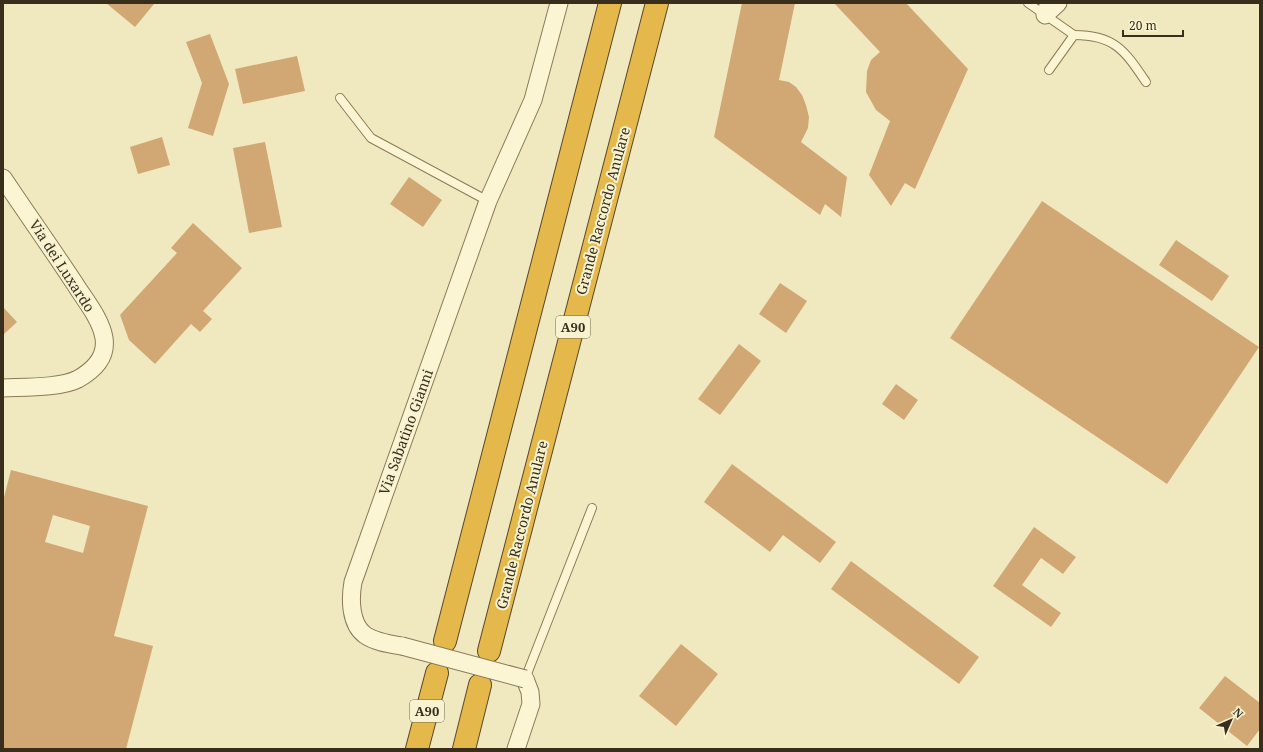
<svg xmlns="http://www.w3.org/2000/svg" width="1263" height="752" font-family="'Noto Serif',serif">
  <style>
    .building { fill: #d1a873; fill-rule: evenodd }
    .lines { fill: none; stroke-linecap: round; stroke-linejoin: round }
    .service-casing { stroke: #8b7a57; stroke-width: 10 }
    .minor-casing { stroke: #8b7a57; stroke-width: 19 }
    .motorway-casing { stroke: #58472b; stroke-width: 24 }
    .service { stroke: #fbf5d4; stroke-width: 8 }
    .minor { stroke: #fbf5d4; stroke-width: 17 }
    .motorway { stroke: #e5b84b; stroke-width: 22 }
    .minor-bridge-casing { stroke: #8b7a57; stroke-width: 19; stroke-linecap: butt }
    .minor-bridge { stroke: #fbf5d4; stroke-width: 17 }
    .labels { text-anchor: middle; stroke-width: 4; stroke-linejoin: round; paint-order: stroke }
    .shield { fill: #f7f2d0; stroke: #726952; stroke-width: 1 }
    .shield-label { font-size: 13px; font-weight: bold; fill: #392e1c }
    .street-label { font-size: 14px; fill: #392e1c; stroke: #f7f2d0 }
  </style>
  <rect width="100%" height="100%" fill="#f0e9c0"/>
  <g class="building">
    <polygon points="106,3 153,3 154,4 135,27"/>
    <polygon points="742,3 795,3 779,80 789,82 796,87 802,95 806,105 809,117 808,128 801,142 847,177 841,217 825,204 820,215 714,137"/>
    <polygon points="834,3 906,3 968,69 915,189 905,183 891,206 869,175 890,121 876,110 866,92 867,71 871,60 880,52"/>
    <polygon points="210,34 229,84 213,136 188,128 202,83 186,42"/>
    <polygon points="297,56 305,91 243,104 235,69"/>
    <polygon points="162,137 170,165 138,174 130,147"/>
    <polygon points="265,142 282,227 249,233 233,148"/>
    <polygon points="409,177 442,200 423,227 390,204"/>
    <polygon points="1042,201 1259,347 1167,484 950,338"/>
    <polygon points="193,223 242,268 203,311 212,319 200,332 191,324 155,364 129,340 120,315 177,253 171,248"/>
    <polygon points="1176,240 1229,276 1212,301 1159,265"/>
    <polygon points="780,283 807,301 786,333 759,314"/>
    <polygon points="3,307 17,322 3,335"/>
    <polygon points="739,344 761,361 720,415 698,399"/>
    <polygon points="896,384 918,400 904,420 882,404"/>
    <polygon points="732,464 836,542 820,563 783,535 770,552 704,502"/>
    <path d="M11,470L148,506L114,636L153,646L126,749H3V501ZM53,515L90,526L83,553L45,542Z"/>
    <polygon points="1034,527 1076,557 1063,574 1041,558 1022,585 1061,613 1051,627 993,586"/>
    <polygon points="851,561 979,657 959,684 831,589"/>
    <polygon points="681,644 718,674 676,726 639,696"/>
    <polygon points="1225,676 1260,703 1260,729 1247,746 1199,708"/>
  </g>
  <g class="lines">
    <defs>
      <g id="service">
        <polyline points="1028,3 1074,35 1049,70"/>
        <path d="M1074,35C1115,35 1125,51 1146,82"/>
        <polyline points="340,98 371,138 488,201"/>
        <polyline points="525,679 592,508"/>
      </g>
      <g id="minor">
        <polyline points="1049,3 1045,15 1058,3"/>
        <path d="M3,178C27,214 52,249 75,284C85,300 101,319 104,338C107,357 94,370 78,379C61,388 24,387 3,388"/>
        <path d="M402,646C390,644 375,642 365,635C350,624 350,599 353,582L488,201L533,100L559,3"/>
        <polyline points="516,749 531,704 530,692 525,679"/>
      </g>
      <g id="motorway">
        <polyline points="445,641 610,3"/>
        <polyline points="489,651 657,3"/>
        <polyline points="417,749 437,673"/>
        <polyline points="464,749 480,685"/>
      </g>
    </defs>
    <use href="#service" class="service-casing"/>
    <use href="#minor" class="minor-casing"/>
    <use href="#motorway" class="motorway-casing"/>
    <use href="#service" class="service"/>
    <use href="#minor" class="minor"/>
    <use href="#motorway" class="motorway"/>
    <defs>
      <polyline id="minor-bridge" points="402,646 525,679"/>
    </defs>
    <use href="#minor-bridge" class="minor-bridge-casing"/>
    <use href="#minor-bridge" class="minor-bridge"/>
  </g>
  <g class="labels">
    <g class="shield">
      <rect x="556" y="316" width="34" height="22" rx="3"/>
      <rect x="410" y="700" width="34" height="22" rx="3"/>
    </g>
    <g class="shield-label">
      <text x="573" y="332">A90</text>
      <text x="427" y="716">A90</text>
    </g>
    <g class="street-label">
      <text transform="translate(603 211) rotate(-75)" y="5">Grande Raccordo Anulare</text>
      <text transform="translate(62 266) rotate(57)" y="5">Via dei Luxardo</text>
      <text transform="translate(406 432) rotate(-70)" y="5">Via Sabatino Gianni</text>
      <text transform="translate(522 525) rotate(-76)" y="5">Grande Raccordo Anulare</text>
    </g>
  </g>
  <rect width="1263" height="752" fill="none" stroke="#392e1c" stroke-width="8"/>
  <g transform="translate(1231 720) rotate(45)" stroke="#f7f2d0" stroke-width="3" paint-order="stroke">
  <path d="M0-3L7 15L0 10L-7 15Z" fill="#392e1c"/>
  <text y="-6" font-size="11" font-weight="bold" text-anchor="middle" fill="#392e1c">N</text>
  </g>
  <path d="M1123 30v6h60v-6" fill="none" stroke="#392e1c" stroke-width="2"/>
  <text x="1129" y="30" font-size="12" fill="#392e1c" stroke="#f7f2d0" stroke-width="3" paint-order="stroke">20 m</text>
</svg>
